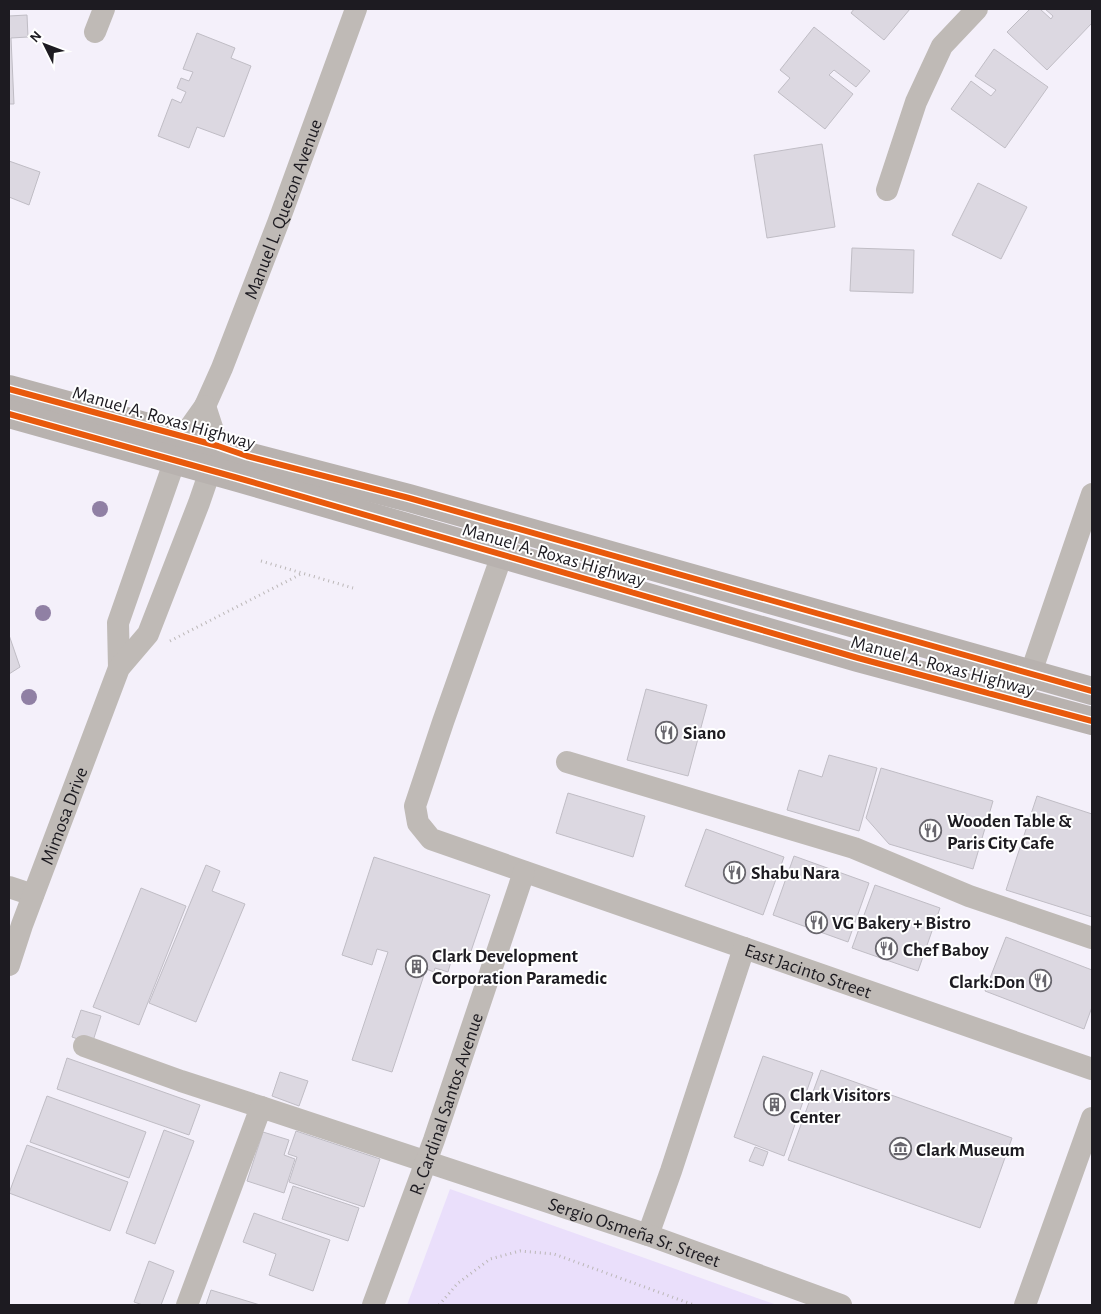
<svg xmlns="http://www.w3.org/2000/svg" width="1101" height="1314" font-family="'Alegreya Sans',sans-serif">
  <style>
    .green { fill: #eadffb }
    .building { fill: #dcd8e1; stroke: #c0bdc5 }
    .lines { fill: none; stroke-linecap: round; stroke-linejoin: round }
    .path { stroke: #bbb7b7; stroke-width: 3; stroke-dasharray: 1 4; stroke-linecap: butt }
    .minor { stroke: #bfbab6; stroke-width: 22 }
    .major { stroke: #b8b2af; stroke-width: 28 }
    .cycleway-casing { stroke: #fff; stroke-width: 9 }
    .cycleway { stroke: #e8590c; stroke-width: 6 }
    .tree { fill: #9080a4 }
    .labels { text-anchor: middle; stroke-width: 4; stroke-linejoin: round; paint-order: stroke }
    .street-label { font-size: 19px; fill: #1d1b21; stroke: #fff }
    .poi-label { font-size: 19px; font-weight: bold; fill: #1d1b21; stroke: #fff; text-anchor: start }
  </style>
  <rect width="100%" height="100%" fill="#f4f0fa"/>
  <polygon class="green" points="450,1189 777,1305 407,1305"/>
  <g class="building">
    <polygon points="854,9 910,9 884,40 851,13"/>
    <polygon points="1030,9 1040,9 1051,19 1053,16 1045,9 1092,9 1092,23 1047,70 1007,32"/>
    <polygon points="27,15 28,37 11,38 14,104 9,104 9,16"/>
    <polygon points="814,27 870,71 856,87 834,70 829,75 853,94 825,129 778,92 790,78 780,70"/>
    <polygon points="197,33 235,48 231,58 251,66 224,137 197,127 189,148 158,136 172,99 181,103 186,92 177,88 181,78 189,81 193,72 183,69"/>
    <polygon points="994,49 1048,87 1005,148 951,109 971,81 991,96 996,90 975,76"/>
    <polygon points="822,144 835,227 767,238 754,155"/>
    <polygon points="9,161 40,172 29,205 9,197"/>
    <polygon points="978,183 1027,207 1001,259 952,235"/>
    <polygon points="852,248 914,250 913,293 850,291"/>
    <polygon points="9,635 20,667 9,674"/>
    <polygon points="646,689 707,705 688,776 627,760"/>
    <polygon points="829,755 877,768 859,831 787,810 799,770 822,777"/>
    <polygon points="881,768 993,801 973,869 889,844 866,818"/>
    <polygon points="568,793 645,816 633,857 556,833"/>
    <polygon points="1037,796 1092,814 1092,917 1006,890"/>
    <polygon points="706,829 784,857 763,915 685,886"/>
    <polygon points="794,856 869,883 848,942 773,915"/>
    <polygon points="374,857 490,895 467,963 452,958 448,972 435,968 434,972 426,969 392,1072 352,1060 388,952 377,949 372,965 342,955"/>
    <polygon points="206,865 220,871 212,891 245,904 196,1022 149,1003"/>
    <polygon points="875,885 940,908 918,971 852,948"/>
    <polygon points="141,888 186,906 139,1025 93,1007"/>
    <polygon points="1006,937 1092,970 1092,1007 1084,1029 985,991"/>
    <polygon points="81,1010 101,1016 92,1044 72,1037"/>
    <polygon points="763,1056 813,1073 784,1156 734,1137"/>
    <polygon points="67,1058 200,1105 189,1135 57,1089"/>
    <polygon points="821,1070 1012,1138 980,1228 788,1160"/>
    <polygon points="280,1072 308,1081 299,1106 272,1096"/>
    <polygon points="47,1096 146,1132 129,1178 30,1142"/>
    <polygon points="164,1130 194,1141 155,1244 126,1233"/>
    <polygon points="296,1131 380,1159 364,1207 289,1182 297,1157 288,1154"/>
    <polygon points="263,1132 289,1140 284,1155 295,1159 284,1193 247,1181"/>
    <polygon points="27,1145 128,1182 110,1231 9,1193"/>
    <polygon points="755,1147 768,1152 763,1166 749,1161"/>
    <polygon points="293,1186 359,1208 348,1241 282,1219"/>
    <polygon points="254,1213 330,1240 313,1291 269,1275 276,1254 243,1242"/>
    <polygon points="149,1261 174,1271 161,1305 143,1305 134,1302"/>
    <polygon points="211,1290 260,1305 206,1305"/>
  </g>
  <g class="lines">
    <g class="path">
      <polyline points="261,561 353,588"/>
      <polyline points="170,641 303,573"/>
      <polyline points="439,1305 458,1283 490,1259 520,1251 554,1254 694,1305"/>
    </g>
    <g class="minor">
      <polyline points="95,32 104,9"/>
      <polyline points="887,190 916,102 942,46 977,9"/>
      <path id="s1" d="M508,538L443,722L415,806L418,823L431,839L1092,1069"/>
      <path id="s2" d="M119,668L118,623L183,437L205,406L222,368L278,223L356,9"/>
      <polyline points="1021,702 1092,494"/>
      <polyline points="567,762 854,848 969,896 1092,938"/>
      <polyline points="9,887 33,895"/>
      <path id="s3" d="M9,965L22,925L119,668L148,634L199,503L210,471L218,446L205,406"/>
      <polyline points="84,1046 181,1081 261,1107"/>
      <polyline points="648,1235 671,1171 744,948"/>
      <path id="s4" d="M187,1305L261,1107L648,1235L841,1305"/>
      <path id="s5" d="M373,1305L434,1140L524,872"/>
      <polyline points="1025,1305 1092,1118"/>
    </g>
    <g class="major">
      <polyline points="9,389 218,446 247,456 409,498 1092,691"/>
      <polyline points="9,414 238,478 858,658 1092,721"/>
    </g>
    <defs>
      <g id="cycleway">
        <polyline points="9,389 218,446 247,456 409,498 1092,691"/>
        <polyline points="9,414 238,478 858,658 1092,721"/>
      </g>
    </defs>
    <use href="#cycleway" class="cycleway-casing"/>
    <use href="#cycleway" class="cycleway"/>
  </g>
  <g class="tree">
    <circle cx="100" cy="509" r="8"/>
    <circle cx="43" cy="613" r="8"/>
    <circle cx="29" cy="697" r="8"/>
  </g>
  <defs>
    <symbol id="restaurant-ring" viewBox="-11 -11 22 22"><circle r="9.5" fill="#fff" stroke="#68666d" stroke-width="1.5"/><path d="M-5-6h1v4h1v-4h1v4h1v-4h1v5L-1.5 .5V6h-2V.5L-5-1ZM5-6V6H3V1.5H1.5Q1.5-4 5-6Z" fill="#68666d"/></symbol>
    <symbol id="building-ring" viewBox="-11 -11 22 22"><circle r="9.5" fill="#fff" stroke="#68666d" stroke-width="1.5"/><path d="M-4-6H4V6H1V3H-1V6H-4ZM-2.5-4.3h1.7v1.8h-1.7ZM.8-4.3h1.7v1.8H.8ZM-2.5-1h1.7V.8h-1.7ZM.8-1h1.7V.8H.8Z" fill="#68666d"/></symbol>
    <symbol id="museum-ring" viewBox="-11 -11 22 22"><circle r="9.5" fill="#fff" stroke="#68666d" stroke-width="1.5"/><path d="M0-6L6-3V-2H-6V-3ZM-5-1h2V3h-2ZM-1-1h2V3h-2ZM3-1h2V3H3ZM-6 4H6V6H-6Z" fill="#68666d"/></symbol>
  </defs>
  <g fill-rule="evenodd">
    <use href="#restaurant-ring" x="654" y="720" width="25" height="25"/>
    <use href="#restaurant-ring" x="918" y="818" width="25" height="25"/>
    <use href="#restaurant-ring" x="722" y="860" width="25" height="25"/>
    <use href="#restaurant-ring" x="804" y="910" width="25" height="25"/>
    <use href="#restaurant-ring" x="874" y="936" width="25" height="25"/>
    <use href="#building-ring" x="404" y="954" width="25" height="25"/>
    <use href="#restaurant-ring" x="1028" y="968" width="25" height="25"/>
    <use href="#building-ring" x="762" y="1092" width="25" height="25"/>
    <use href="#museum-ring" x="888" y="1136" width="25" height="25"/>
  </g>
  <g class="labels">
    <g class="street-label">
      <text dy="7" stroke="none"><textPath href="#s2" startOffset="492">Manuel L. Quezon Avenue</textPath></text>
      <text transform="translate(164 417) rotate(16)" y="7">Manuel A. Roxas Highway</text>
      <text transform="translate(554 554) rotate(16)" y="7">Manuel A. Roxas Highway</text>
      <text transform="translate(943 665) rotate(15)" y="7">Manuel A. Roxas Highway</text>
      <text dy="7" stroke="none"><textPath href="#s3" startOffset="159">Mimosa Drive</textPath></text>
      <text dy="7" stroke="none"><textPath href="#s1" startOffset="721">East Jacinto Street</textPath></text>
      <text dy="7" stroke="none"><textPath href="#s5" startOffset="214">R. Cardinal Santos Avenue</textPath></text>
      <text dy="7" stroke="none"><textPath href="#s4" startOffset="605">Sergio Osmeña Sr. Street</textPath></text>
    </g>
    <g class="poi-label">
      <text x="683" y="739">Siano</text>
      <text x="947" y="827">Wooden Table &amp;<tspan x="947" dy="22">Paris City Cafe</tspan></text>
      <text x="751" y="879">Shabu Nara</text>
      <text x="832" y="929">VG Bakery + Bistro</text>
      <text x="903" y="956">Chef Baboy</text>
      <text x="432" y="962">Clark Development<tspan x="432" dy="22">Corporation Paramedic</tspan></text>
      <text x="1025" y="988" text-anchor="end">Clark:Don</text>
      <text x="790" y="1101">Clark Visitors<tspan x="790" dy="22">Center</tspan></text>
      <text x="916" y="1156">Clark Museum</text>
    </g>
  </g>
  <rect width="1101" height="1314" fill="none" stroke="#1d1b21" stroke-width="20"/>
  <g transform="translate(45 45) rotate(312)" stroke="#ffffff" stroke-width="4" paint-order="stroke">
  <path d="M0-4L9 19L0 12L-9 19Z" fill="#1d1b21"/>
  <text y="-8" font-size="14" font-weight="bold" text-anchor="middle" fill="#1d1b21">N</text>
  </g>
</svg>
